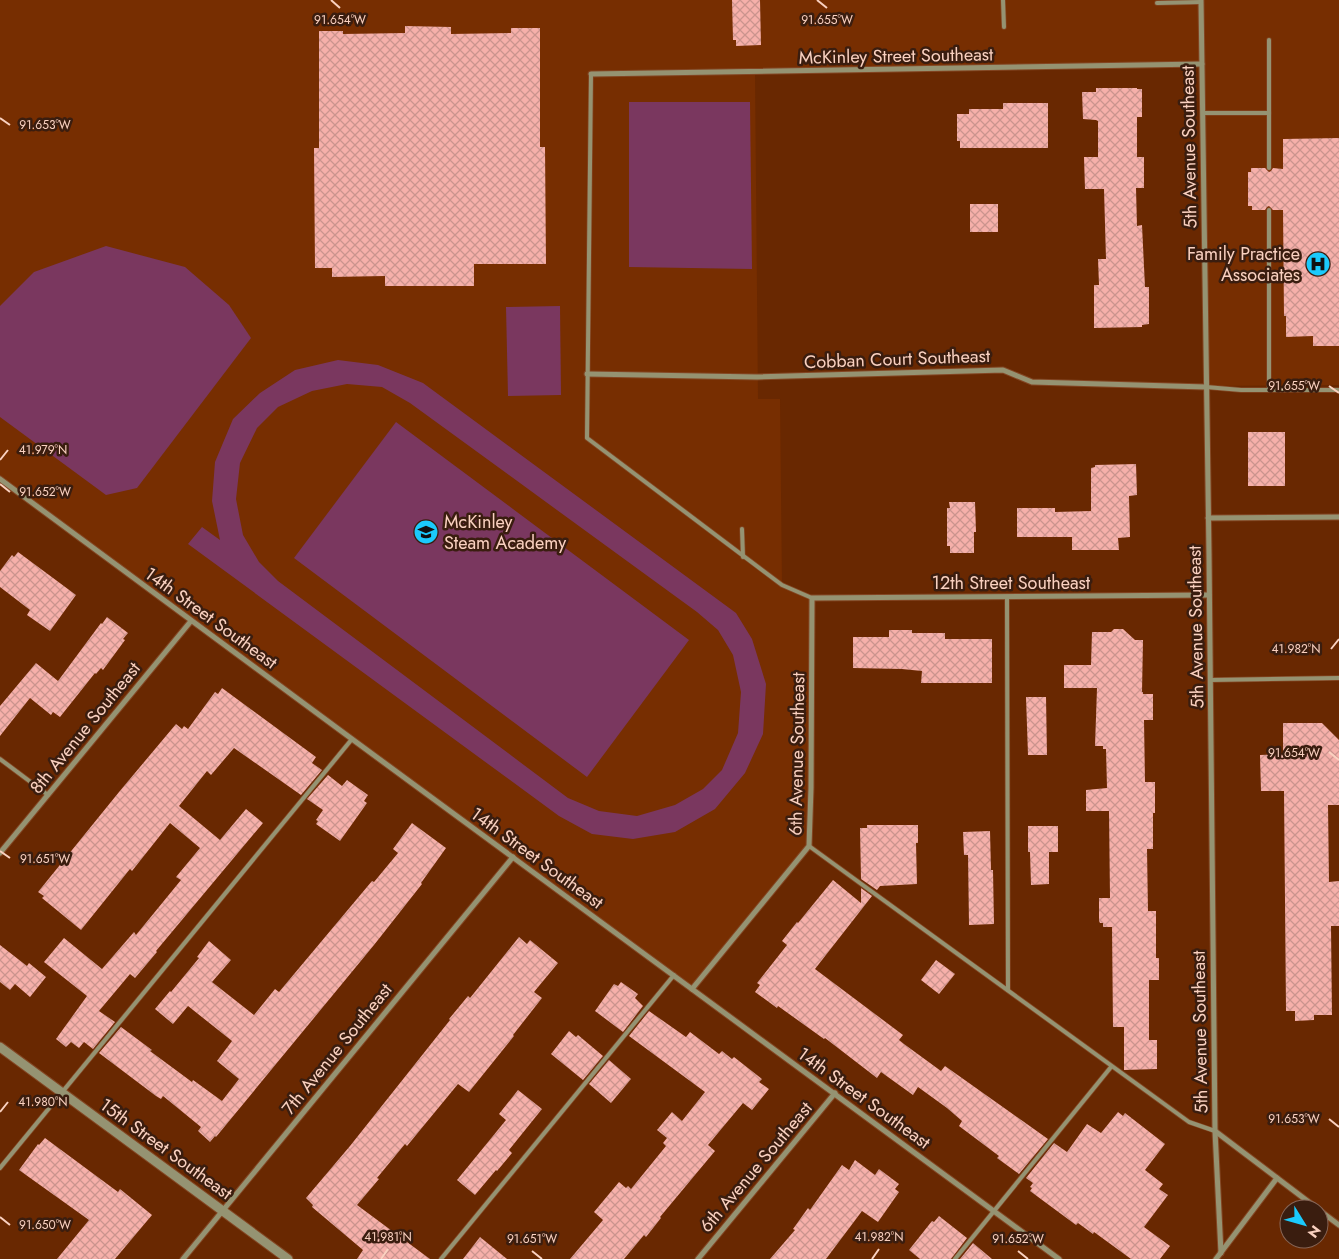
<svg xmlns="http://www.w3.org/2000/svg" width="1339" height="1259" font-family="Jost,sans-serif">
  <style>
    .built { fill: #772e01 }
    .park { fill: #7a375f; fill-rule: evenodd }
    .building { fill: url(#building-cross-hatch) }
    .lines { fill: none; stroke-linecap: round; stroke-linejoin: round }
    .service-casing { stroke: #834623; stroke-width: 5.5 }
    .minor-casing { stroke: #834623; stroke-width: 7 }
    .tertiary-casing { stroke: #834623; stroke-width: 11 }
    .service { stroke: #959372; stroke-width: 4 }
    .minor { stroke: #959372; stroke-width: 5 }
    .tertiary { stroke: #959372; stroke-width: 9 }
    .ticks { fill: none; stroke: #fad1c0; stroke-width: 2 }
    .labels { text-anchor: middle; stroke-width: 5; stroke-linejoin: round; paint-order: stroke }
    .street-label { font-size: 18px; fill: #fad1c0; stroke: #3a1d0f }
    .poi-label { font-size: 18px; fill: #fad1c0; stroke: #3a1d0f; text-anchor: end }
    .ticks-label { font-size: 12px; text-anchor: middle; fill: #fad1c0; stroke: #3a1d0f; stroke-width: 5; stroke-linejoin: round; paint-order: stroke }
  </style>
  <defs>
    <pattern id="building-cross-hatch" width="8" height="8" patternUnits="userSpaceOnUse" patternTransform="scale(1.25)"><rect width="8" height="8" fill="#f6b0aa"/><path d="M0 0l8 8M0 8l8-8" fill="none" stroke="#cb948e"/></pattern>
  </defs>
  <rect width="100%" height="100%" fill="#692801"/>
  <polygon class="built" points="0,0 1339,0 1339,385 1205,386 1202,64 755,72 758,399 780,399 782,585 812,598 809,846 692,989 0,479"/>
  <g class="park">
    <polygon points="629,102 750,102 752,269 629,267"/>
    <polygon points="106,246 185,267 229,305 251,338 137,488 106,495 0,417 0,306 34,272"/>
    <polygon points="560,306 561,395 508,396 506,307"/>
    <path d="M338,360L378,365L423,383L736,613L752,639L766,684L763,734L745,773L715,809L675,832L633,839L592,834L559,816L188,544L202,527L220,540L212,501L215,462L233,419L260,393L295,370ZM347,384L382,387L410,403L697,612L718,630L733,655L741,692L738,733L722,770L703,789L675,805L637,816L599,811L568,798L278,581L259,562L243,535L236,499L240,463L257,428L278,407L312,391Z"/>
    <polygon points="396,422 689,640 587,777 294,558"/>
  </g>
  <g class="building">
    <polygon points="732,0 760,0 761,45 736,46 736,40 733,40"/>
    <polygon points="405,26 451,27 451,34 511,33 511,28 540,28 540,147 545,147 546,264 474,264 474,286 385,286 385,276 332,277 332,268 315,268 314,148 319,148 319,31 343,31 343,34 405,33"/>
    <polygon points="1096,88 1137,88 1137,89 1142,89 1142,117 1137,117 1137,157 1144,157 1144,188 1136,188 1137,226 1142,225 1145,287 1149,287 1149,324 1142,325 1142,327 1094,328 1094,285 1099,285 1098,259 1106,259 1104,189 1085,189 1084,157 1098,157 1098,121 1096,120 1083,119 1082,92 1096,92"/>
    <polygon points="1003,103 1048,103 1048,148 960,148 960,141 957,141 957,114 969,114 969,109 1003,109"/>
    <polygon points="1339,138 1339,346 1313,346 1313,336 1286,337 1286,316 1284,316 1283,210 1273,210 1269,206 1267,207 1265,210 1252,210 1252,206 1248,206 1248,172 1251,172 1251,168 1265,168 1269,172 1271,171 1273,168 1283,169 1283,139"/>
    <rect x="970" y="204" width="28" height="28"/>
    <rect x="1248" y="432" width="37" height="54"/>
    <polygon points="1136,464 1137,495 1129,496 1130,537 1118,538 1119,550 1072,550 1072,537 1017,537 1017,508 1055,508 1055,512 1091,511 1091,468 1095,467 1095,465"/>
    <polygon points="949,502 975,502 976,532 974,532 974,553 950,553 950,546 947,546 947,508 950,508"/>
    <polygon points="18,552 76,595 50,631 27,615 30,610 0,587 0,571 12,555 14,557"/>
    <polygon points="107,617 128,633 123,639 125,640 103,670 101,668 96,674 95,673 60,717 53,712 51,715 30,698 0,736 0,706 36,663 58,681 101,623 102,624"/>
    <polygon points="1114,629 1123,629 1135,640 1143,640 1142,692 1143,692 1143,694 1153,694 1153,720 1144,720 1145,782 1155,782 1155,813 1153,813 1153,849 1147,849 1148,911 1156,911 1156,958 1159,958 1159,980 1149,980 1149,1040 1157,1040 1157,1069 1124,1070 1124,1027 1113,1027 1112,927 1103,927 1103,923 1100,923 1099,921 1099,898 1110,898 1109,811 1086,811 1086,790 1107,788 1106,749 1103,749 1103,746 1095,746 1097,688 1064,688 1064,665 1091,665 1092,632 1111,632"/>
    <polygon points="889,630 912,630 912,633 945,633 945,639 992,639 992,683 921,683 922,671 902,669 853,668 853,637 889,637"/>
    <polygon points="222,688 316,757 312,763 322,770 301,795 234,748 211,775 207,771 179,806 220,840 246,809 263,823 156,951 157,952 135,978 130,974 99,1011 115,1022 93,1049 84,1042 79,1048 71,1042 66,1047 56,1039 87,996 44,962 64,938 102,969 134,932 136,935 181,880 176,877 200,848 170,823 132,871 130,869 81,930 42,898 44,896 38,892 119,792 176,724 182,729 184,726 188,729 215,692 218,694"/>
    <polygon points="1026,697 1046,697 1047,755 1028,755"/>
    <polygon points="1283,723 1322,723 1339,740 1339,805 1328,805 1329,882 1339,881 1339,926 1331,926 1332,1015 1314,1015 1314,1020 1295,1021 1295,1011 1286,1011 1284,791 1261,791 1260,755 1283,754"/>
    <polygon points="328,775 342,786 347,780 368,795 364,801 367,803 340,841 316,824 318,821 316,820 323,810 307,799"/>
    <polygon points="412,823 446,848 421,883 422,884 374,945 216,1137 215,1136 210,1142 198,1131 201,1127 163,1096 161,1099 156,1096 99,1053 121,1027 152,1050 150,1051 192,1082 193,1080 222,1101 239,1079 217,1061 232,1041 188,1006 173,1024 155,1009 170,991 171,992 199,958 197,957 209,941 231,960 212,982 254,1015 275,989 279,992 372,881 374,882 398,853 393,849"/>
    <polygon points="867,825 918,825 918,843 916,843 917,884 880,886 877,890 861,879 860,828 867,828"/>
    <polygon points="1028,826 1058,826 1058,852 1049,852 1049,884 1031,885 1030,852 1028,852"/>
    <polygon points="990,831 991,870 993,870 994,924 969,925 968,855 964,855 963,832"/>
    <polygon points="833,880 861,903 861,888 872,896 815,969 903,1035 899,1040 904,1044 941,1071 945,1066 1048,1139 1019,1174 997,1158 999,1156 959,1126 962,1121 947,1108 918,1087 913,1095 881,1072 877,1078 825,1038 824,1039 778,1006 777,1008 755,992 760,985 757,983 787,945 782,941 797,922 798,923"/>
    <polygon points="519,937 527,944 530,940 558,963 534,992 542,998 513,1035 514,1036 469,1092 458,1084 407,1146 405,1144 377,1178 379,1179 357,1205 430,1259 357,1259 363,1250 312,1207 313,1205 306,1198 350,1146 450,1020 449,1019 468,996 470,998"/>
    <polygon points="0,945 27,966 29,963 46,977 30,997 15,984 10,990 0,982"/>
    <polygon points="936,960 955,974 939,994 921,980"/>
    <polygon points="621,982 638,994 635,998 643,1006 623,1032 595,1011 614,984 618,986"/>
    <polygon points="649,1011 686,1037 690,1032 719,1054 722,1051 732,1059 734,1057 762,1079 759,1082 769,1089 752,1110 743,1103 708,1145 715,1151 660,1217 661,1218 646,1237 644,1235 624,1259 570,1259 603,1220 594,1212 619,1182 626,1188 628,1186 631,1189 666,1146 663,1143 667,1138 657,1130 672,1112 682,1121 705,1092 629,1036"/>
    <polygon points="569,1031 576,1037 578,1035 603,1056 583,1080 551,1054"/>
    <polygon points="609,1060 631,1079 611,1103 589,1084"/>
    <polygon points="518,1090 542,1109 509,1150 512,1153 497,1171 496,1170 475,1195 457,1180 506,1120 499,1114"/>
    <polygon points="1118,1112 1123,1116 1125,1113 1165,1144 1145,1170 1163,1184 1159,1189 1168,1195 1144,1227 1170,1246 1160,1259 1131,1259 1094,1232 1093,1234 1078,1223 1076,1225 1030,1191 1032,1188 1030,1187 1033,1183 1026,1178 1054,1143 1067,1152 1087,1124 1101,1133"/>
    <polygon points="45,1138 118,1192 120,1189 152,1215 115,1259 57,1259 89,1220 19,1170 38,1144 39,1145"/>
    <polygon points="855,1160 875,1175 879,1169 899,1184 895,1189 899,1192 878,1222 862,1211 826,1259 770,1259 795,1230 793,1229 808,1208 810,1210 842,1165 849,1170"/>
    <polygon points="939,1216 967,1238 951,1259 920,1259 909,1250 932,1221 934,1222"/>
    <polygon points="480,1237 507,1259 463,1259"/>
    <polygon points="973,1243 992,1259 960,1259"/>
  </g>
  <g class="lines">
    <defs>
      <g id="service">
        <polyline points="1003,0 1004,27"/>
        <polyline points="1157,3 1201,2"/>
        <polyline points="1269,40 1269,168"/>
        <polyline points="591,74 587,438 782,585 812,598"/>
        <polyline points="1203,113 1269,113"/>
        <polyline points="1269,210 1269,390"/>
        <polyline points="1206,387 1241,390 1339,390"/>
        <polyline points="742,529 743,557"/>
        <polyline points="1007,597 1008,990"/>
        <polyline points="1210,680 1339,678"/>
        <polyline points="0,759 48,795"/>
        <polyline points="809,846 1189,1122 1215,1131"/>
        <polyline points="0,1168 352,739"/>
        <polyline points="441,1259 674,975"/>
        <polyline points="955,1259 1111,1067"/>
      </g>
      <g id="minor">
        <polyline points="1201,0 1209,554 1215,1131 1221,1253"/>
        <polyline points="591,74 1202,64"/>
        <polyline points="587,374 757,377 1003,370 1032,382 1206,387"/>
        <polyline points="0,479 352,739 1059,1259"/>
        <polyline points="1208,518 1339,517"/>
        <polyline points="0,853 191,621"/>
        <polyline points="692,989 809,846 811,788 812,598 1209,595"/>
        <polyline points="1215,1131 1318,1209"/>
        <polyline points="1319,1210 1339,1225"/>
        <polyline points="183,1259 513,857"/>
        <polyline points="698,1259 835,1093"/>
        <polyline points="1216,1259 1277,1178"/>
      </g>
      <polyline id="tertiary" points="0,1047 288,1259"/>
    </defs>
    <use href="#service" class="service-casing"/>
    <use href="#minor" class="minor-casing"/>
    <use href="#tertiary" class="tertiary-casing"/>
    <use href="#service" class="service"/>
    <use href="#minor" class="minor"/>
    <use href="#tertiary" class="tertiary"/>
  </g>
  <path class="ticks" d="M331,0L340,8M817,0L827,8M0,118L10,125M1329,386L1339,393M0,460L8,450M0,484L10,492M1331,649L1339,639M1329,752L1339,760M0,851L10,858M0,1112L8,1102M1329,1119L1339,1127M0,1217L10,1225M532,1251L542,1259M1018,1251L1028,1259M381,1259L388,1249M872,1259L879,1249"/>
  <defs>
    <symbol id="hospital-disc" viewBox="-11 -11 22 22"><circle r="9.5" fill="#1bcafc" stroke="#3a1d0f"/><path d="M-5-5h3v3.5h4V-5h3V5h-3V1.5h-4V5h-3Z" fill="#111"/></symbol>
    <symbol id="school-disc" viewBox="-11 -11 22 22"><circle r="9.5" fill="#1bcafc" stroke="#3a1d0f"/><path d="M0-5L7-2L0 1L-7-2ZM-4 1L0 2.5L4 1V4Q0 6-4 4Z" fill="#111"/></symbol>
  </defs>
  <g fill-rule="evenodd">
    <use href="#hospital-disc" x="1304" y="250" width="28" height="28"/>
    <use href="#school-disc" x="412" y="518" width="28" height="28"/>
  </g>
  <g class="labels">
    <g class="street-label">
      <text transform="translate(896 56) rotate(-1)" y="6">McKinley Street Southeast</text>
      <text transform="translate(1189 147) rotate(-91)" y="6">5th Avenue Southeast</text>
      <text transform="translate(897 359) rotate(-2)" y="6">Cobban Court Southeast</text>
      <text x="1011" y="589">12th Street Southeast</text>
      <text transform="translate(211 618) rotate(36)" y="6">14th Street Southeast</text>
      <text transform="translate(1196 627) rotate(-91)" y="6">5th Avenue Southeast</text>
      <text transform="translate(85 728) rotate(-51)" y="6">8th Avenue Southeast</text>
      <text transform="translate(797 754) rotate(-89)" y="6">6th Avenue Southeast</text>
      <text transform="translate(537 858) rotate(36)" y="6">14th Street Southeast</text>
      <text transform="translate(1200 1032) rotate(-91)" y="6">5th Avenue Southeast</text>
      <text transform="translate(337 1049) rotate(-51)" y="6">7th Avenue Southeast</text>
      <text transform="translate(864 1098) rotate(36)" y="6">14th Street Southeast</text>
      <text transform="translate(166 1149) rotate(36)" y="6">15th Street Southeast</text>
      <text transform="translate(756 1167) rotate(-50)" y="6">6th Avenue Southeast</text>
    </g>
    <g class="poi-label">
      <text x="1300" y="260">Family Practice<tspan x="1300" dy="21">Associates</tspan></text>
      <text x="444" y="528" text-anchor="start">McKinley<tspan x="444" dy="21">Steam Academy</tspan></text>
    </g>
  </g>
  <g class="ticks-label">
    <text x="340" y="24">91.654°W</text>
    <text x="827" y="24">91.655°W</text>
    <text x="45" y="129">91.653°W</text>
    <text x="1294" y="390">91.655°W</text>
    <text x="43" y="454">41.979°N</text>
    <text x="45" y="496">91.652°W</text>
    <text x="1296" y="653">41.982°N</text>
    <text x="1294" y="757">91.654°W</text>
    <text x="45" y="863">91.651°W</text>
    <text x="43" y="1106">41.980°N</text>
    <text x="1294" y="1123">91.653°W</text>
    <text x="45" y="1229">91.650°W</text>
    <text x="388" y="1241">41.981°N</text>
    <text x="879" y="1241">41.982°N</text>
    <text x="532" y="1243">91.651°W</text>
    <text x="1018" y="1243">91.652°W</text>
  </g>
  <g transform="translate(1304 1224) rotate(127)"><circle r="24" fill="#3a1d0f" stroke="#876556"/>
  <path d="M0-4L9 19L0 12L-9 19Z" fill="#1bcafc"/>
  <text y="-8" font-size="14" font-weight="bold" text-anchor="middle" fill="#fad1c0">N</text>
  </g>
</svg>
